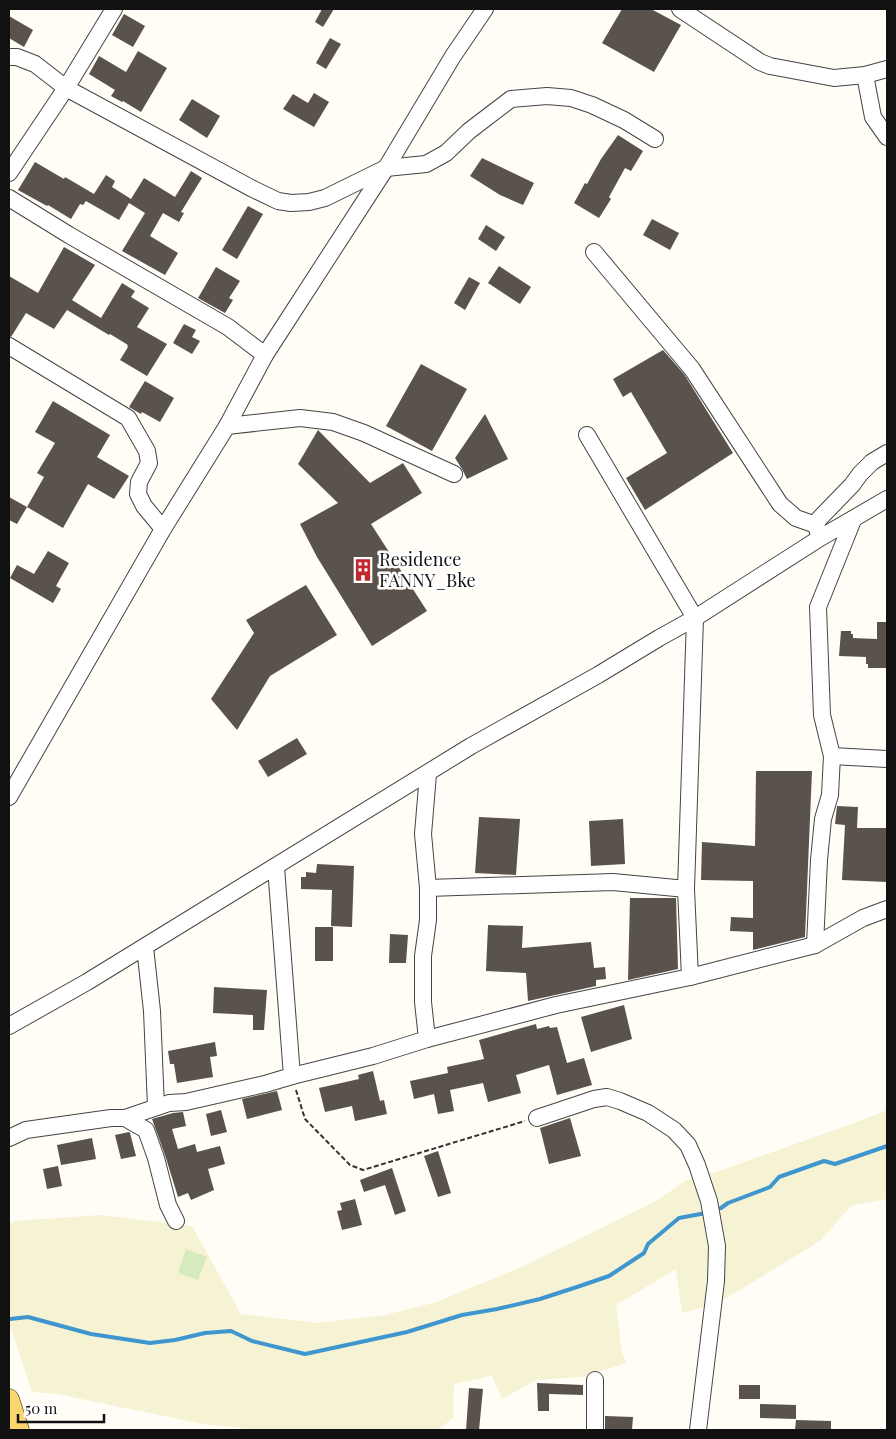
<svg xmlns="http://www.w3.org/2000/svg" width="896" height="1439" font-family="'Playfair Display',serif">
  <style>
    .farmland { fill: #f6f3d4 }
    .green { fill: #d5ebbd }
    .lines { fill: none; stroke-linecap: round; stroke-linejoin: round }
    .stream { stroke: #3f96cf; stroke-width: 4 }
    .building { fill: #5a524d }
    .minor-casing { stroke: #444; stroke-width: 18 }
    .major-casing { stroke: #222; stroke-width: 21 }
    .path { stroke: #333; stroke-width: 2; stroke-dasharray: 5 2.5; stroke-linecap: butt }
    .minor { stroke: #fff; stroke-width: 16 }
    .major { stroke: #f9d66b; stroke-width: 20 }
    .labels { text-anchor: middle; stroke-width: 5; stroke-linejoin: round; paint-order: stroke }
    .poi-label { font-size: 18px; fill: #111; stroke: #fff; text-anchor: start }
  </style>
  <rect width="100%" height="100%" fill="#fffdf5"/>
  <polygon class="farmland" points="887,1110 887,1199 852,1205 820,1241 715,1305 682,1313 676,1269 616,1305 622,1354 627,1363 582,1377 536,1380 502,1399 492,1376 454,1384 453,1418 438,1430 242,1430 241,1428 203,1424 57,1394 32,1392 9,1323 9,1224 15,1221 100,1215 192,1226 241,1314 317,1323 385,1315 437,1302 528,1264 658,1200 686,1180 722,1170 860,1121"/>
  <polygon class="green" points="186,1249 207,1257 198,1280 178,1273"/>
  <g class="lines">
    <g class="stream">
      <polyline points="721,1208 728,1203 770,1187 779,1177 824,1161 835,1164 887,1146"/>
      <polyline points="10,1319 28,1317 91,1334 150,1343 175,1340 205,1333 231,1331 252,1341 305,1354 407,1332 462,1315 497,1309 540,1299 577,1287 609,1276 644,1253 648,1244 679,1218 706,1213"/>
    </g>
  </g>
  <g class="building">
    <polygon points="322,9 334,9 323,27 315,22"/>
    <polygon points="622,9 651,9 681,25 654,72 602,43"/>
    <polygon points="124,14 145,26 133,47 112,35"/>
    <polygon points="9,16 33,30 24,47 9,38"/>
    <polygon points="330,38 341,44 326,69 316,63"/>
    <polygon points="138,51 167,68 141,112 123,101 122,102 111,96 115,90 89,74 99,56 126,72"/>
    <polygon points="314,93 329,102 314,127 283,109 293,94 308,103"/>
    <polygon points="192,99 220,116 207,138 179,120"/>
    <polygon points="618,135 643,151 631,171 625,168 609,197 611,199 599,218 574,203 585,183 587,184 601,159"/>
    <polygon points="482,158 534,183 523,205 500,195 470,176"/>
    <polygon points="35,162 64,179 65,177 94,194 106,175 115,181 112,187 131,199 144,178 175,197 191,171 202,178 181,212 184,213 179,222 163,213 150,236 178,253 165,275 122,251 145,213 129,203 119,220 86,201 83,205 80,204 71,219 48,205 47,206 18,190"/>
    <polygon points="248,206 263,214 237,259 222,250"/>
    <polygon points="652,219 679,233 670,250 643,235"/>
    <polygon points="486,225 505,237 496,251 478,239"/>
    <polygon points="64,247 95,265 72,300 101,318 122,283 135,291 131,297 149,308 137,327 167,344 147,376 120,360 128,347 127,346 128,345 110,334 109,335 67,310 54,329 26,313 11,337 9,336 9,276 38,293"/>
    <polygon points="499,266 531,287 520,304 488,283"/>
    <polygon points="216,267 240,281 229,298 233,300 225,313 198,298"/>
    <polygon points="469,277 480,283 465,310 454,303"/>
    <polygon points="184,324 196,330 192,337 200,341 192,354 173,343"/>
    <polygon points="663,350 684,374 733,453 645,510 626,478 667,453 631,392 623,397 613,379"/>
    <polygon points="421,364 467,389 432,451 386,426"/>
    <polygon points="145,381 174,398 160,422 142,412 141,414 129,407"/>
    <polygon points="53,401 110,435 97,457 129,476 114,499 88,484 63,528 27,507 44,477 37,473 55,443 35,432"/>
    <polygon points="485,414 508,459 467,479 462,469 455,458"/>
    <polygon points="318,430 370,483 403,463 422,493 371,524 427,611 372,646 317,557 300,524 338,503 298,464"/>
    <polygon points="9,497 27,507 17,524 9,520"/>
    <polygon points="48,551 69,563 56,586 61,589 53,603 10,578 17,565 34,574"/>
    <polygon points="306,585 337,635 270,676 237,730 211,699 254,633 246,620"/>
    <polygon points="877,622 887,622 887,668 868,668 868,664 866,664 866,657 839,656 841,631 851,631 851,634 853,634 853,638 877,639"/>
    <polygon points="297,738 307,754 268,777 258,761"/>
    <polygon points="756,771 812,771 805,937 753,950 753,932 730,931 731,917 753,918 753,881 701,880 702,842 755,846"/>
    <polygon points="837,806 858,807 857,828 887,828 887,882 842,880 845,825 835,824"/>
    <polygon points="479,817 520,819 516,875 475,873"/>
    <polygon points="623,819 625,864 591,866 589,821"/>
    <polygon points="317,864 354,866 352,927 331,926 332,890 301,889 301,877 306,877 306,872 316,873"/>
    <polygon points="630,898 676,898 678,969 628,980"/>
    <polygon points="488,925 523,926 522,948 591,942 594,968 605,967 606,979 596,980 596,986 528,1001 526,973 486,971"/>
    <rect x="315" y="927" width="18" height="34"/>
    <polygon points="390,934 408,935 406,963 389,963"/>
    <polygon points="214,987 267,990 264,1030 253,1030 253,1015 213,1013"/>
    <polygon points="624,1005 632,1039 591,1052 581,1017"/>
    <polygon points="536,1024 537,1029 549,1026 550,1028 557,1027 567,1063 584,1058 592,1085 557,1095 549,1065 516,1075 521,1093 488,1102 483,1083 450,1090 454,1111 438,1114 434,1094 414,1099 410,1081 448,1073 447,1067 484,1059 479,1040"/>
    <polygon points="215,1042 217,1056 210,1057 213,1077 177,1083 174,1064 170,1064 168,1051"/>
    <polygon points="373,1071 380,1101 384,1100 387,1114 355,1121 352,1106 325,1112 319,1088 359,1079 358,1075"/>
    <polygon points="277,1091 282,1110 247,1119 242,1099"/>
    <polygon points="221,1110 227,1132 211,1136 206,1114"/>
    <polygon points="183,1112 186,1126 172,1129 178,1149 195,1144 197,1152 220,1146 225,1164 208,1169 214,1190 191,1200 188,1193 178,1197 165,1155 152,1119 173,1113"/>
    <polygon points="570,1118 581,1156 549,1164 540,1128"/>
    <polygon points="129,1132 130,1133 136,1156 121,1159 115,1135"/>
    <polygon points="92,1138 96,1159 61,1165 57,1145"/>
    <polygon points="438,1151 451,1193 438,1197 424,1156"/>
    <polygon points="58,1166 62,1186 47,1189 43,1169"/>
    <polygon points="392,1168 406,1211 395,1215 385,1185 364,1192 360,1180"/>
    <polygon points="355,1199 362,1225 342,1230 337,1211 342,1210 340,1203"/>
    <polygon points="537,1383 583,1385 583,1395 549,1394 549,1411 538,1411"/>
    <rect x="739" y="1385" width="21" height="14"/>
    <polygon points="469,1388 483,1389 479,1430 466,1430"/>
    <polygon points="760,1404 796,1405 796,1419 760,1418"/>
    <polygon points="605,1416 633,1417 632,1430 605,1430"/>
    <polygon points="796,1420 831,1421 831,1430 795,1430"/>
  </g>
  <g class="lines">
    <defs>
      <g id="minor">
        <polyline points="680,9 760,62 770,66 834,78 865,75 887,69"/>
        <polyline points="9,57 17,57 35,64 66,88 253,189 278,201 291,203 309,202 325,198 386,168 426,164 446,153 469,131 511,99 547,96 571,98 592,105 624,120 655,139"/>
        <polyline points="865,75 873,117 887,137"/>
        <polyline points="9,173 66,88 114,9"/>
        <polyline points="9,198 69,235 228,327 265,355"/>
        <polyline points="594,252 692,369 780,504 796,518 816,525"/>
        <polyline points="9,346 128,418 147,451 149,463 139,482 138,494 144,506 163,529"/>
        <polyline points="227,426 300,418 333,422 364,433 454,474"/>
        <polyline points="587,435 695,618 686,889 690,977"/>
        <polyline points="819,535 816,525 819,519 852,485 860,474 872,462 887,453"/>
        <polyline points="832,756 887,759"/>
        <polyline points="9,797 163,529 227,426 265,355 386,168 453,56 485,9"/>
        <polyline points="276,867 292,1076"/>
        <polyline points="428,888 613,882 686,889"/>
        <polyline points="815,945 819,860 823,819 830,795 832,756 822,715 818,607 853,520"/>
        <polyline points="145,947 152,1011 156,1107"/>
        <polyline points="9,1026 87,982 471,746 598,675 659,638 695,618 820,538 887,499"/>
        <polyline points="427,1039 423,1002 423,956 428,920 428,888 423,834 428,774"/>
        <polyline points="125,1118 169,1103 186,1102 265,1084 292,1076 373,1056 427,1039 556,1005 690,977 815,945 863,918 887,909"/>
        <polyline points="537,1118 594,1099 607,1097 620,1101 648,1113 674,1130 688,1145 697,1165 709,1201 717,1246 716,1281 698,1430"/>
        <polyline points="9,1138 26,1130 111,1118 125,1118 146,1130 156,1158 168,1205 176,1221"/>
        <polyline points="595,1380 595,1430"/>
      </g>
      <polyline id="major" points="9,1399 19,1430"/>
    </defs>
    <use href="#minor" class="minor-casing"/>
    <use href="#major" class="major-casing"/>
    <polyline class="path" points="296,1090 305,1119 350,1165 363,1170 525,1121"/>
    <use href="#minor" class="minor"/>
    <use href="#major" class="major"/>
  </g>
  <defs>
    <symbol id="building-bare" viewBox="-9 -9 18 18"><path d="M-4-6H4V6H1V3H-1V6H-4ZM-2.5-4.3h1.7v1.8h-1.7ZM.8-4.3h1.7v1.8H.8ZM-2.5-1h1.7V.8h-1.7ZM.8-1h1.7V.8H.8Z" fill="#c4262e" stroke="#fff" stroke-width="2.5" paint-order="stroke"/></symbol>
  </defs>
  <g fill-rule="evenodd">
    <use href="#building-bare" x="347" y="554" width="32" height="32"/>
  </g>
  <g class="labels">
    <g class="poi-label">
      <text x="379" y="566">Residence<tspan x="379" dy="21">FANNY_Bke</tspan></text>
    </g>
  </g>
  <rect width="896" height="1439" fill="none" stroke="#111111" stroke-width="20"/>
  <path d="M18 1414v8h86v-8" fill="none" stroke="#111111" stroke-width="2.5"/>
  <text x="25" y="1414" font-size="15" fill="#111111" stroke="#ffffff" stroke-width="4" paint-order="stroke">50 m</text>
</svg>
